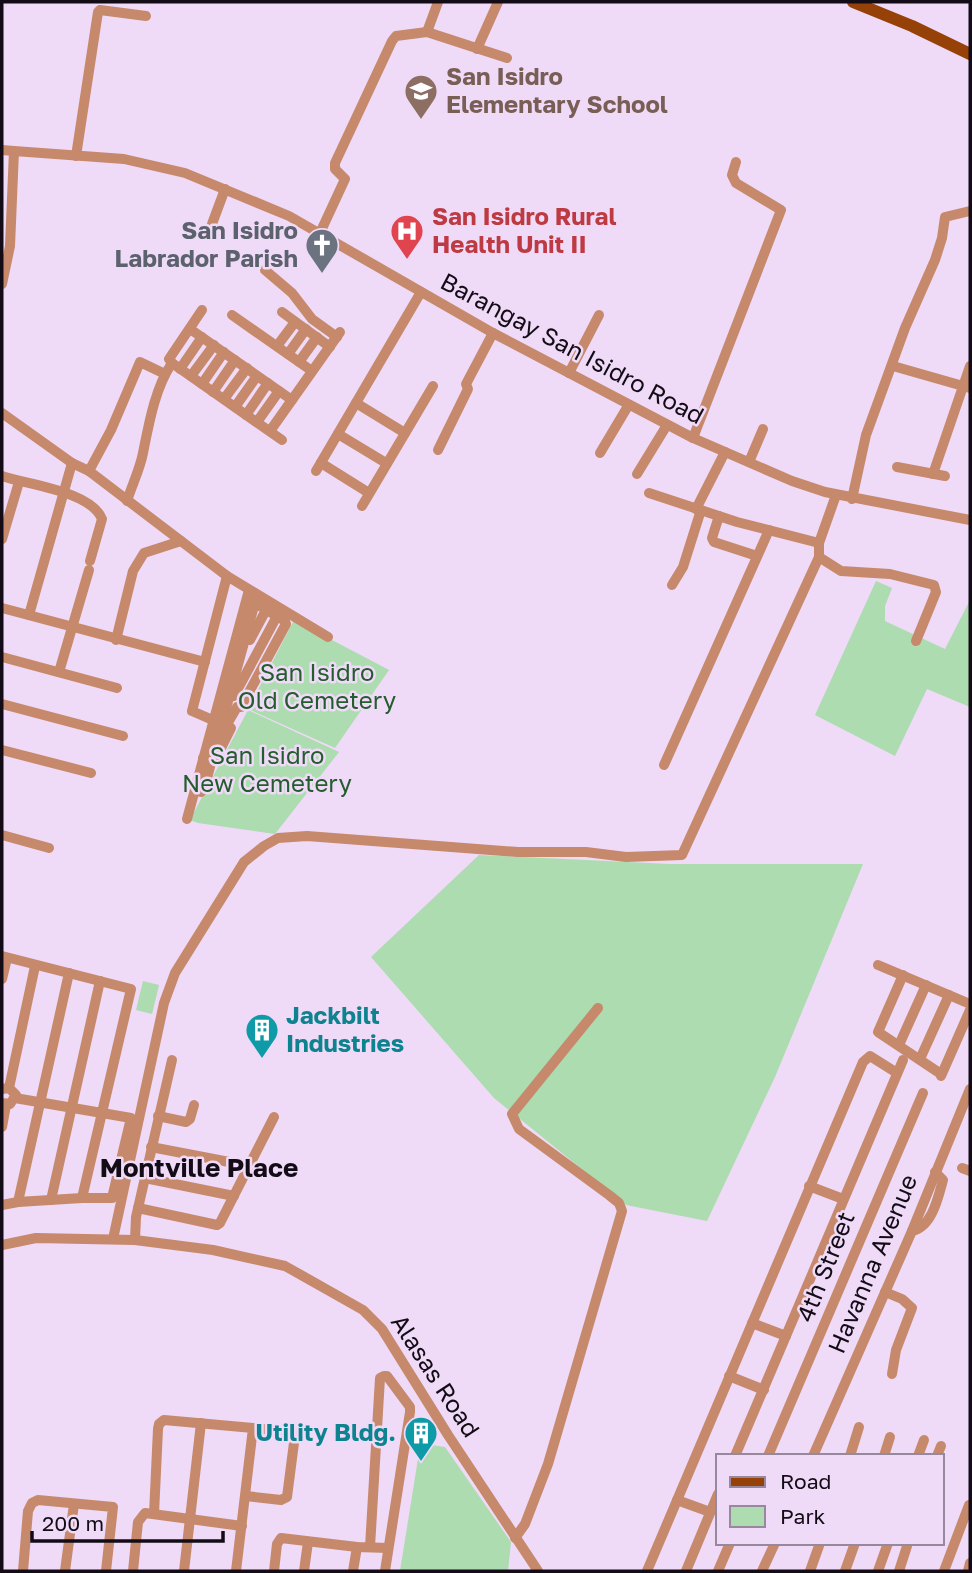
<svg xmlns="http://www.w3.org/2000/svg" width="972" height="1573" font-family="'Golos Text',sans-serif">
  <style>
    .green { fill: #acdcb0 }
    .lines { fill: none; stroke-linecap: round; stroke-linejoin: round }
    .minor { stroke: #c6896c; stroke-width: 10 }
    .major { stroke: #964107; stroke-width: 12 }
    .labels { text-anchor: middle; stroke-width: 5; stroke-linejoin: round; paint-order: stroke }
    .education-label { font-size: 24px; font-weight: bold; fill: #785e54; stroke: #efdaf7; text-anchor: start }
    .health-label { font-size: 24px; font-weight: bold; fill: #be3a42; stroke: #efdaf7; text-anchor: start }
    .worship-label { font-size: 24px; font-weight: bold; fill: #5b616d; stroke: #efdaf7; text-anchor: end }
    .street-label { font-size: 24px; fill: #130c16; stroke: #efdaf7 }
    .park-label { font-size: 24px; fill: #245c2d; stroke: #efdaf7 }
    .culture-label { font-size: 24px; font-weight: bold; fill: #0d838f; stroke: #efdaf7; text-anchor: start }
    .neighbourhood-label { font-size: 26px; font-weight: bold; fill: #130c16; stroke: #efdaf7 }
  </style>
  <rect width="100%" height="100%" fill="#efdaf7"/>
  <g class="green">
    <polygon points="876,581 892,588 885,606 885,621 945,649 970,600 970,707 927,689 895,756 815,715"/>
    <polygon points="294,620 389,670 335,748 248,709"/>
    <polygon points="248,710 339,752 275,834 198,823 190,820"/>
    <polygon points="479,855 669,864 863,864 775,1077 707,1221 626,1205 494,1098 371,957"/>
    <polygon points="143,981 159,985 152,1014 136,1010"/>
    <polygon points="421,1440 432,1445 445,1447 511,1542 508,1571 400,1571"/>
  </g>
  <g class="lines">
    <g class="minor">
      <polyline points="427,32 438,2"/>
      <polyline points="477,49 498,2"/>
      <polyline points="2,150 14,151"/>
      <polyline points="76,156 98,12 100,10 146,16"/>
      <polyline points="212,224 225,189"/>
      <polyline points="320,233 345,179 335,169 335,163 392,41 396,36 427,32 507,58"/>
      <polyline points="265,270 292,293 312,319 337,337"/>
      <polyline points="2,284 10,246 14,151 124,159 185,173 289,216 493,333 693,438 792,481 825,492 970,520"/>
      <polyline points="282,312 330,347"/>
      <polyline points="232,315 312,371"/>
      <polyline points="190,329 292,400"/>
      <polyline points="277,346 295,322"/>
      <polyline points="288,354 306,329"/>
      <polyline points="299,362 317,337"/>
      <polyline points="172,363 282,440"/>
      <polyline points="893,366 970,388"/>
      <polyline points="180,369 202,337"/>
      <polyline points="569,373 599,315"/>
      <polyline points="191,376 214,345"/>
      <polyline points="202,384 224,352"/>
      <polyline points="213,392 235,360"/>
      <polyline points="224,399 247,368"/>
      <polyline points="356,403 405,433"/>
      <polyline points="235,407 257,376"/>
      <polyline points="2,413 72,463 89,471 227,576 328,637"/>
      <polyline points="246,415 268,383"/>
      <polyline points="257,422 279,391"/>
      <polyline points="270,431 340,332"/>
      <polyline points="338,434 386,463"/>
      <polyline points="693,438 781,210 736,183 732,175 736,162"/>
      <polyline points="438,450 468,389 466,384 493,333"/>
      <polyline points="600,453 628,406"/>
      <polyline points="749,462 763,429"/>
      <polyline points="321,463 369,493"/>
      <polyline points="897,467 945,476"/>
      <polyline points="89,471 111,430 140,362 165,374"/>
      <polyline points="316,471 421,292"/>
      <polyline points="637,474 667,425"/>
      <polyline points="933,474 970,366"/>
      <path d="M2,476C28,485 91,491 102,519L90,561"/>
      <polyline points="649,493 737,522 819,543"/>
      <polyline points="852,499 866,435 905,328 935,260 942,238 945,217 970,211"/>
      <path d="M127,501C132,485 140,469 143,453C149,423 155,388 172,363L169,359L202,310"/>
      <polyline points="362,506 433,386"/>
      <polyline points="696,509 725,452"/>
      <polyline points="719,516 712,538 714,542 757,556"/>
      <polyline points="2,539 19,482"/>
      <polyline points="819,557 841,571 890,574 934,585 936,592 916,641"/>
      <polyline points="672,585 683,567 701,510"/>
      <polyline points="2,608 205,662"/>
      <polyline points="29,615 72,463"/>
      <polyline points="116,640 133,571 144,553 181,541"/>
      <polyline points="250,640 266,610"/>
      <polyline points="2,657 117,688"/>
      <polyline points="59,672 89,570"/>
      <polyline points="234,696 277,616"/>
      <polyline points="2,704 123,736"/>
      <polyline points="226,726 237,707 241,707 286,624 285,621 255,603"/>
      <polyline points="2,750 91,773"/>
      <polyline points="203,758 211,760 217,756 231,728 192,711 227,576"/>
      <polyline points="664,765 769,530"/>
      <polyline points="195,789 201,792 204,789 257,595"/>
      <polyline points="187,819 249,590"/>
      <polyline points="2,835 49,848"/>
      <polyline points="2,956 131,989 82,1198 18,1202 2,1205"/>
      <polyline points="878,965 970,1004"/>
      <polyline points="903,975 878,1032 941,1074"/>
      <polyline points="2,979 7,958"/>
      <polyline points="899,1045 926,985"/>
      <polyline points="920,1059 949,995"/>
      <polyline points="941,1076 970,1010"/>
      <polyline points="9,1088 35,966"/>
      <polyline points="2,1089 9,1088 16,1095 10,1104 2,1103"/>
      <polyline points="15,1098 131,1118 112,1198 82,1198"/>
      <polyline points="158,1116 186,1122 190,1119 194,1105"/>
      <polyline points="2,1127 6,1105"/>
      <polyline points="151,1147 250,1166"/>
      <polyline points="962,1168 970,1171"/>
      <polyline points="145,1178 234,1196"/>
      <polyline points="809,1186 843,1199"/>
      <polyline points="51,1200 100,981"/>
      <polyline points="18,1202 69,973"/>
      <polyline points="138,1208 217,1225 220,1223 274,1117"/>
      <path d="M912,1231C932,1227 938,1198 943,1180L935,1172"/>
      <polyline points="113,1239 164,1003 175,973 244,862 264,846 278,838 307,836 518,852 586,852 626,857 682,855 819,557 819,543 836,495"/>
      <polyline points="135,1240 136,1217 172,1060"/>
      <polyline points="2,1245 36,1238 135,1240 213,1250 285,1266 363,1310 382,1329 448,1435 538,1571"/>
      <polyline points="885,1292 902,1299 912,1308 896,1350 892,1374"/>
      <polyline points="752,1323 786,1336"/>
      <polyline points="729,1376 764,1390"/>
      <polyline points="735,1456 903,1060"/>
      <polyline points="768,1456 923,1093"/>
      <polyline points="813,1456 912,1231 970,1089"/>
      <polyline points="850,1456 859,1427"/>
      <polyline points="884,1456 890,1437"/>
      <polyline points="918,1456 924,1440"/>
      <polyline points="937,1456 941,1446"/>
      <polyline points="246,1496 281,1500 287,1497 295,1435 292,1432 253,1428"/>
      <polyline points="677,1500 710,1512"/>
      <polyline points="154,1514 158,1429 159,1424 164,1420 253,1428 236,1571"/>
      <polyline points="515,1538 525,1524 548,1464 622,1211 619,1203 609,1195 519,1129 512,1114 598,1008"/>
      <polyline points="370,1547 380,1378 384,1376 387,1376 410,1407 410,1412 385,1571"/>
      <polyline points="23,1571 28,1511 32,1503 38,1500 113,1507 106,1571"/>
      <polyline points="65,1571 74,1504"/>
      <polyline points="133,1571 138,1522 145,1513 242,1526"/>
      <polyline points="184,1571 201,1423"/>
      <polyline points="274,1571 277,1544 281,1538 357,1547 388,1548"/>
      <polyline points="304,1571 308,1542"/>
      <polyline points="353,1571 357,1547"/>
      <polyline points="647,1571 863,1062 870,1056 897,1073"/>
      <polyline points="686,1571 718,1494"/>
      <polyline points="718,1571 730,1543"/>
      <polyline points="762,1571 775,1543"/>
      <polyline points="810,1571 820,1543"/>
      <polyline points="845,1571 855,1543"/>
      <polyline points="878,1571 888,1543"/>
      <polyline points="899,1571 908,1543"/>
      <polyline points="944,1571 969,1505"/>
      <polyline points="968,1571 970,1563"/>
    </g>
    <polyline class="major" points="853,2 912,26 970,54"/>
  </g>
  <defs>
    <symbol id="school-pin" viewBox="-11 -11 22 30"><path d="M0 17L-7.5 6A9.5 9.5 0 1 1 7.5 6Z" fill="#8d6e63" stroke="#efdaf7"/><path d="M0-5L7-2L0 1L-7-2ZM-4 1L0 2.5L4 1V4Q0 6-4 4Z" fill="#fff"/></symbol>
    <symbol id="hospital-pin" viewBox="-11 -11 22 30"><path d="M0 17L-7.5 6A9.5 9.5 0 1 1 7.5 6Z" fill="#e0444e" stroke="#efdaf7"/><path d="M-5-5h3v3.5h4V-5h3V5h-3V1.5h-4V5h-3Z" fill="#fff"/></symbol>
    <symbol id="church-pin" viewBox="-11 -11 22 30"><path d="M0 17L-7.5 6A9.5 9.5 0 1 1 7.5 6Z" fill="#6b7280" stroke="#efdaf7"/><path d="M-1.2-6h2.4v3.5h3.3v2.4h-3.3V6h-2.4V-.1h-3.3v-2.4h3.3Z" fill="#fff"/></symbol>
    <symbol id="building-pin" viewBox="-11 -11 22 30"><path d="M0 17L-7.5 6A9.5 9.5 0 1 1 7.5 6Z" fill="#0f9aa8" stroke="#efdaf7"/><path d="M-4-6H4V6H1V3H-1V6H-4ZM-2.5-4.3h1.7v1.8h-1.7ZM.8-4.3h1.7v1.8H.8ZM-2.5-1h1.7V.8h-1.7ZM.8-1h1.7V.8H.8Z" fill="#fff"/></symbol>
  </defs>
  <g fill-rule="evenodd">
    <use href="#school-pin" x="402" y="72" width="38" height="52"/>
    <use href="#hospital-pin" x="388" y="212" width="38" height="52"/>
    <use href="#church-pin" x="303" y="226" width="38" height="52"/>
    <use href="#building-pin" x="243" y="1011" width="38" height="52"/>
    <use href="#building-pin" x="402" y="1414" width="38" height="52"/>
  </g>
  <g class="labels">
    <g class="education-label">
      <text x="446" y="85">San Isidro<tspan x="446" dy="28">Elementary School</tspan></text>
    </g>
    <g class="health-label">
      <text x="432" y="225">San Isidro Rural<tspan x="432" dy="28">Health Unit II</tspan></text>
    </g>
    <g class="worship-label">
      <text x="298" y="239">San Isidro<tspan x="298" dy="28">Labrador Parish</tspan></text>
    </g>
    <g class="street-label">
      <text transform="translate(572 349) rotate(28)" y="8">Barangay San Isidro Road</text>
      <text transform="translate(873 1264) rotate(-67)" y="8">Havanna Avenue</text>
      <text transform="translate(826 1267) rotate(-68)" y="8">4th Street</text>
      <text transform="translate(435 1376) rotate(57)" y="8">Alasas Road</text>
    </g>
    <g class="park-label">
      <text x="317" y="681">San Isidro<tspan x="317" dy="28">Old Cemetery</tspan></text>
      <text x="267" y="764">San Isidro<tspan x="267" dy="28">New Cemetery</tspan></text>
    </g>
    <g class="culture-label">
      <text x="286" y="1024">Jackbilt<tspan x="286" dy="28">Industries</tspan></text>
      <text x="396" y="1441" text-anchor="end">Utility Bldg.</text>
    </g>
    <g class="neighbourhood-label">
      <text x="199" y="1177">Montville Place</text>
    </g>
  </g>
  <rect width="972" height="1573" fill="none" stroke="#130c16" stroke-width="7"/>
  <rect x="716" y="1454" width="228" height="91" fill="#efdaf7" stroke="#97889d" stroke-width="2"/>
  <rect x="730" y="1477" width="35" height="10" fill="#964107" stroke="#97889d" stroke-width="2"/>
  <text x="780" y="1489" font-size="21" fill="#130c16">Road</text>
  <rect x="730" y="1506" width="35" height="21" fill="#acdcb0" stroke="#97889d" stroke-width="2"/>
  <text x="780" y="1524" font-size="21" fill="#130c16">Park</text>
  <path d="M32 1531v10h191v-10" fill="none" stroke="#130c16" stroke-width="3.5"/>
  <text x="42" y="1531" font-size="21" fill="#130c16" stroke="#efdaf7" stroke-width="5" paint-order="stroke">200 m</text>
</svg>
